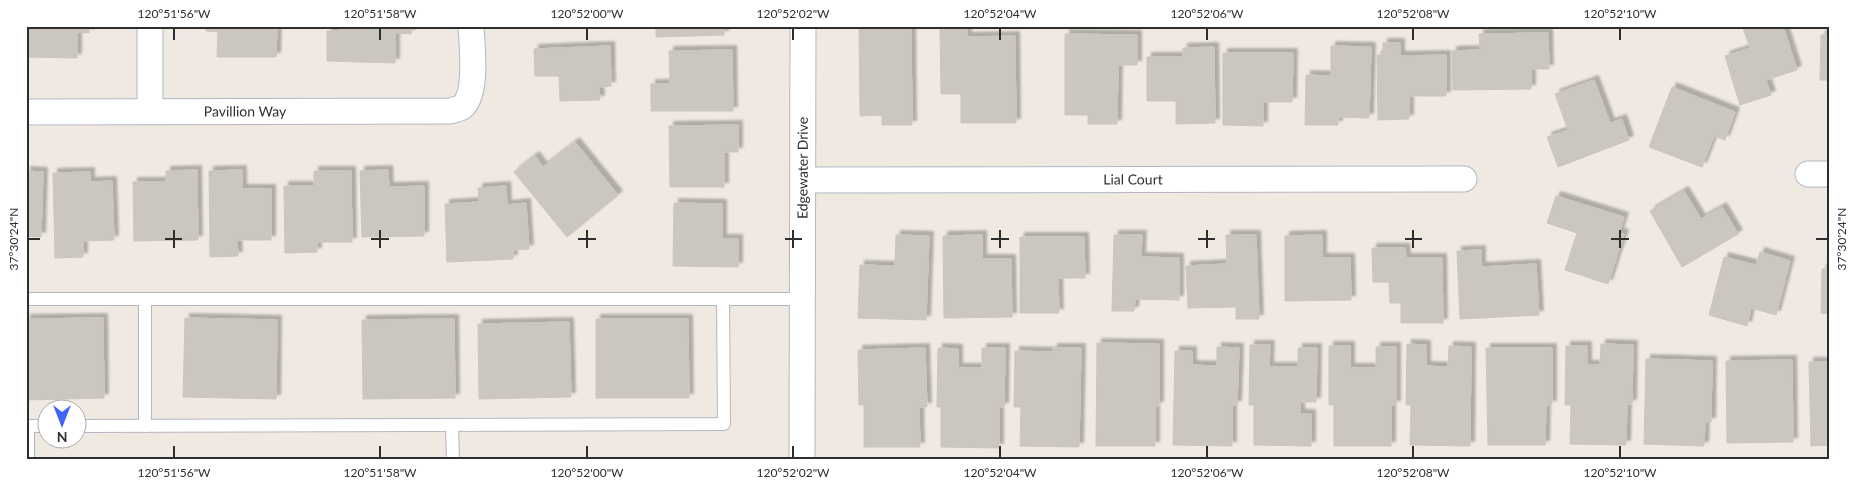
<svg xmlns="http://www.w3.org/2000/svg" width="1856" height="486" font-family="Lato,sans-serif">
  <style>
    .building { fill: #cbc7bf; stroke: #cbc5ba; filter: url(#shadow) }
    .lines { fill: none; stroke-linecap: round; stroke-linejoin: round }
    .lane-casing { stroke: #b4b7c1; stroke-width: 14 }
    .street-casing { stroke: #b4b7c1; stroke-width: 27 }
    .lane { stroke: #fff; stroke-width: 12 }
    .street { stroke: #fff; stroke-width: 25 }
    .ticks { fill: none; stroke: #2e2e2e; stroke-width: 2 }
    .labels { text-anchor: middle; stroke-width: 5; stroke-linejoin: round; paint-order: stroke }
    .street-label { font-size: 14px; fill: #2e2e2e; stroke: #fff }
    .neatline { fill: none; stroke: #2e2e2e; stroke-width: 2 }
    .ticks-label { font-size: 12px; text-anchor: middle; fill: #2e2e2e }
  </style>
  <defs>
    <filter id="shadow"><feDropShadow dx="4.5" dy="-4.5" stdDeviation="1" flood-color="#0004"/></filter>
  </defs>
  <rect width="100%" height="100%" fill="#efe9e1"/>
  <g class="building">
    <polygon points="26,26 89,26 89,33 77,32 77,58 26,57"/>
    <polygon points="206,26 277,26 276,57 217,57 218,32 206,31"/>
    <polygon points="339,26 412,26 411,34 395,33 395,63 327,61 327,31 339,31"/>
    <polygon points="543,26 593,26 593,27"/>
    <polygon points="656,26 724,26 724,35 656,37"/>
    <polygon points="859,26 911,26 912,125 882,125 882,115 860,116"/>
    <polygon points="1749,26 1783,26 1797,70 1766,80 1771,95 1740,105 1725,56 1750,48 1743,28"/>
    <polygon points="940,28 967,28 967,37 1015,36 1016,123 961,123 961,94 941,94"/>
    <polygon points="1548,33 1549,69 1531,69 1531,89 1453,90 1452,51 1480,50 1479,34"/>
    <polygon points="1065,34 1137,35 1137,65 1118,65 1117,124 1088,124 1088,115 1065,115"/>
    <polygon points="1821,35 1830,35 1830,80 1820,80"/>
    <polygon points="1383,43 1400,43 1400,56 1446,55 1446,96 1409,96 1409,119 1378,120 1377,55 1383,55"/>
    <polygon points="610,46 611,86 599,87 600,100 560,101 559,76 535,76 534,49"/>
    <polygon points="1331,46 1371,47 1369,118 1338,117 1338,125 1305,125 1306,75 1331,76"/>
    <polygon points="1214,47 1215,123 1176,124 1176,101 1147,101 1147,57 1183,57 1183,48"/>
    <polygon points="732,50 733,111 651,111 651,84 670,84 669,51"/>
    <polygon points="1223,53 1293,53 1292,102 1263,102 1263,126 1223,125"/>
    <polygon points="1594,80 1610,123 1622,119 1629,140 1558,167 1547,137 1568,130 1555,94"/>
    <polygon points="1672,87 1735,112 1725,140 1714,136 1702,167 1649,147"/>
    <polygon points="738,125 738,152 724,152 724,187 670,187 669,126"/>
    <polygon points="575,142 618,195 567,237 514,172 535,156 543,167"/>
    <polygon points="197,170 198,240 134,241 133,182 166,182 166,171"/>
    <polygon points="242,170 242,189 271,189 271,240 237,240 238,256 210,257 209,171"/>
    <polygon points="388,170 389,187 424,186 424,236 362,237 360,171"/>
    <polygon points="26,171 43,172 41,237 26,236"/>
    <polygon points="314,171 351,171 352,242 317,242 317,252 285,253 284,186 314,186"/>
    <polygon points="90,172 90,182 112,181 114,240 83,241 83,257 55,258 53,173"/>
    <polygon points="506,186 507,205 526,203 529,249 513,250 513,259 447,262 445,204 479,202 478,188"/>
    <polygon points="1684,191 1701,219 1722,207 1738,234 1682,267 1650,211"/>
    <polygon points="1556,196 1624,217 1619,233 1624,234 1608,284 1565,270 1577,233 1547,223"/>
    <polygon points="674,203 722,204 722,239 738,239 738,267 673,266"/>
    <polygon points="896,235 929,236 926,320 858,318 860,265 895,266"/>
    <polygon points="982,235 982,259 1011,259 1012,317 944,318 943,236"/>
    <polygon points="1114,235 1142,235 1141,257 1179,258 1179,300 1135,299 1134,311 1112,311"/>
    <polygon points="1226,235 1256,235 1259,319 1236,319 1236,307 1188,308 1186,266 1227,264"/>
    <polygon points="1322,235 1322,258 1350,258 1351,300 1285,301 1285,236"/>
    <polygon points="1020,237 1084,237 1085,278 1058,278 1059,313 1020,313"/>
    <polygon points="1372,248 1405,248 1406,258 1442,258 1443,323 1401,323 1401,303 1390,303 1389,282 1373,282"/>
    <polygon points="1481,250 1481,267 1536,264 1539,315 1460,319 1457,251"/>
    <polygon points="1760,252 1790,261 1776,315 1751,308 1747,326 1709,315 1724,257 1756,265"/>
    <polygon points="1822,269 1830,269 1830,314 1821,313"/>
    <polygon points="103,318 104,398 26,400 26,319"/>
    <polygon points="185,318 277,320 276,399 183,397"/>
    <polygon points="454,319 455,398 363,399 362,320"/>
    <polygon points="596,319 688,319 689,398 596,398"/>
    <polygon points="569,322 571,397 479,399 478,324"/>
    <polygon points="1097,343 1159,344 1159,406 1155,406 1155,446 1096,446"/>
    <polygon points="1407,344 1426,345 1426,366 1448,367 1449,346 1471,347 1470,446 1410,445 1411,405 1406,405"/>
    <polygon points="1601,344 1633,345 1632,404 1627,404 1626,445 1570,444 1571,405 1565,405 1566,346 1587,346 1587,365 1600,365"/>
    <polygon points="1250,345 1270,345 1269,367 1298,367 1298,348 1317,348 1316,402 1300,402 1300,414 1311,414 1311,446 1254,445 1254,405 1249,405"/>
    <polygon points="1329,346 1350,346 1350,368 1376,368 1376,347 1396,347 1396,405 1391,405 1391,446 1334,446 1334,405 1329,405"/>
    <polygon points="1217,347 1239,348 1237,405 1232,405 1232,446 1173,445 1175,351 1192,351 1192,365 1217,366"/>
    <polygon points="925,348 927,407 919,407 920,447 864,447 864,405 859,405 858,350"/>
    <polygon points="938,348 958,349 958,368 982,368 982,348 1005,348 1004,407 999,407 999,448 941,447 941,407 937,407"/>
    <polygon points="1053,348 1081,348 1079,447 1020,446 1021,407 1014,407 1015,351 1053,352"/>
    <polygon points="1486,348 1552,348 1552,405 1546,405 1545,445 1488,445"/>
    <polygon points="1646,359 1712,361 1711,422 1705,422 1704,446 1644,444"/>
    <polygon points="1792,360 1793,442 1727,443 1726,361"/>
    <polygon points="1809,362 1830,362 1830,445 1811,446"/>
  </g>
  <g class="lines">
    <defs>
      <g id="lane">
        <polyline points="26,299 723,299"/>
        <polyline points="145,299 145,426"/>
        <polyline points="452,425 453,460"/>
        <polyline points="26,426 48,426"/>
        <polyline points="28,426 28,460"/>
        <polyline points="78,426 724,424 723,299 802,299"/>
      </g>
      <g id="street">
        <polyline points="150,111 150,26"/>
        <path id="s1" d="M26,112L450,111C453,110 459,109 462,107C478,94 472,46 471,26"/>
        <polyline points="1808,174 1830,174"/>
        <path id="s2" d="M803,180L1464,179"/>
        <path id="s3" d="M802,460L803,26"/>
      </g>
    </defs>
    <use href="#lane" class="lane-casing"/>
    <use href="#street" class="street-casing"/>
    <use href="#lane" class="lane"/>
    <use href="#street" class="street"/>
  </g>
  <path class="ticks" d="M174,28V40M380,28V40M587,28V40M793,28V40M1000,28V40M1207,28V40M1413,28V40M1620,28V40M174,230V248M380,230V248M587,230V248M793,230V248M1000,230V248M1207,230V248M1413,230V248M1620,230V248M28,239H40M165,239H182M371,239H389M578,239H596M785,239H802M991,239H1009M1198,239H1215M1405,239H1422M1611,239H1629M1816,239H1828M174,446V458M380,446V458M587,446V458M793,446V458M1000,446V458M1207,446V458M1413,446V458M1620,446V458"/>
  <g class="labels">
    <g class="street-label">
      <text dy="5" stroke="none"><textPath href="#s1" startOffset="219">Pavillion Way</textPath></text>
      <text dy="5" stroke="none"><textPath href="#s3" startOffset="292">Edgewater Drive</textPath></text>
      <text dy="5" stroke="none"><textPath href="#s2" startOffset="330">Lial Court</textPath></text>
    </g>
  </g>
  <rect width="1856" height="486" fill="none" stroke="#ffffff" stroke-width="55"/>
  <g transform="translate(62 424) rotate(180)"><circle r="24" fill="#ffffff" stroke="#ababab"/>
  <path d="M0-4L9 19L0 12L-9 19Z" fill="#4264fb"/>
  <text y="-8" font-size="14" font-weight="bold" text-anchor="middle" fill="#2e2e2e">N</text>
  </g>
  <rect x="28" y="28" width="1800" height="430" class="neatline"/>
  <g class="ticks-label">
    <text x="174" y="18">120°51'56"W</text>
    <text x="380" y="18">120°51'58"W</text>
    <text x="587" y="18">120°52'00"W</text>
    <text x="793" y="18">120°52'02"W</text>
    <text x="1000" y="18">120°52'04"W</text>
    <text x="1207" y="18">120°52'06"W</text>
    <text x="1413" y="18">120°52'08"W</text>
    <text x="1620" y="18">120°52'10"W</text>
    <text transform="translate(1842 239) rotate(-90)" y="4">37°30'24"N</text>
    <text transform="translate(14 239) rotate(-90)" y="4">37°30'24"N</text>
    <text x="174" y="477">120°51'56"W</text>
    <text x="380" y="477">120°51'58"W</text>
    <text x="587" y="477">120°52'00"W</text>
    <text x="793" y="477">120°52'02"W</text>
    <text x="1000" y="477">120°52'04"W</text>
    <text x="1207" y="477">120°52'06"W</text>
    <text x="1413" y="477">120°52'08"W</text>
    <text x="1620" y="477">120°52'10"W</text>
  </g>
</svg>
